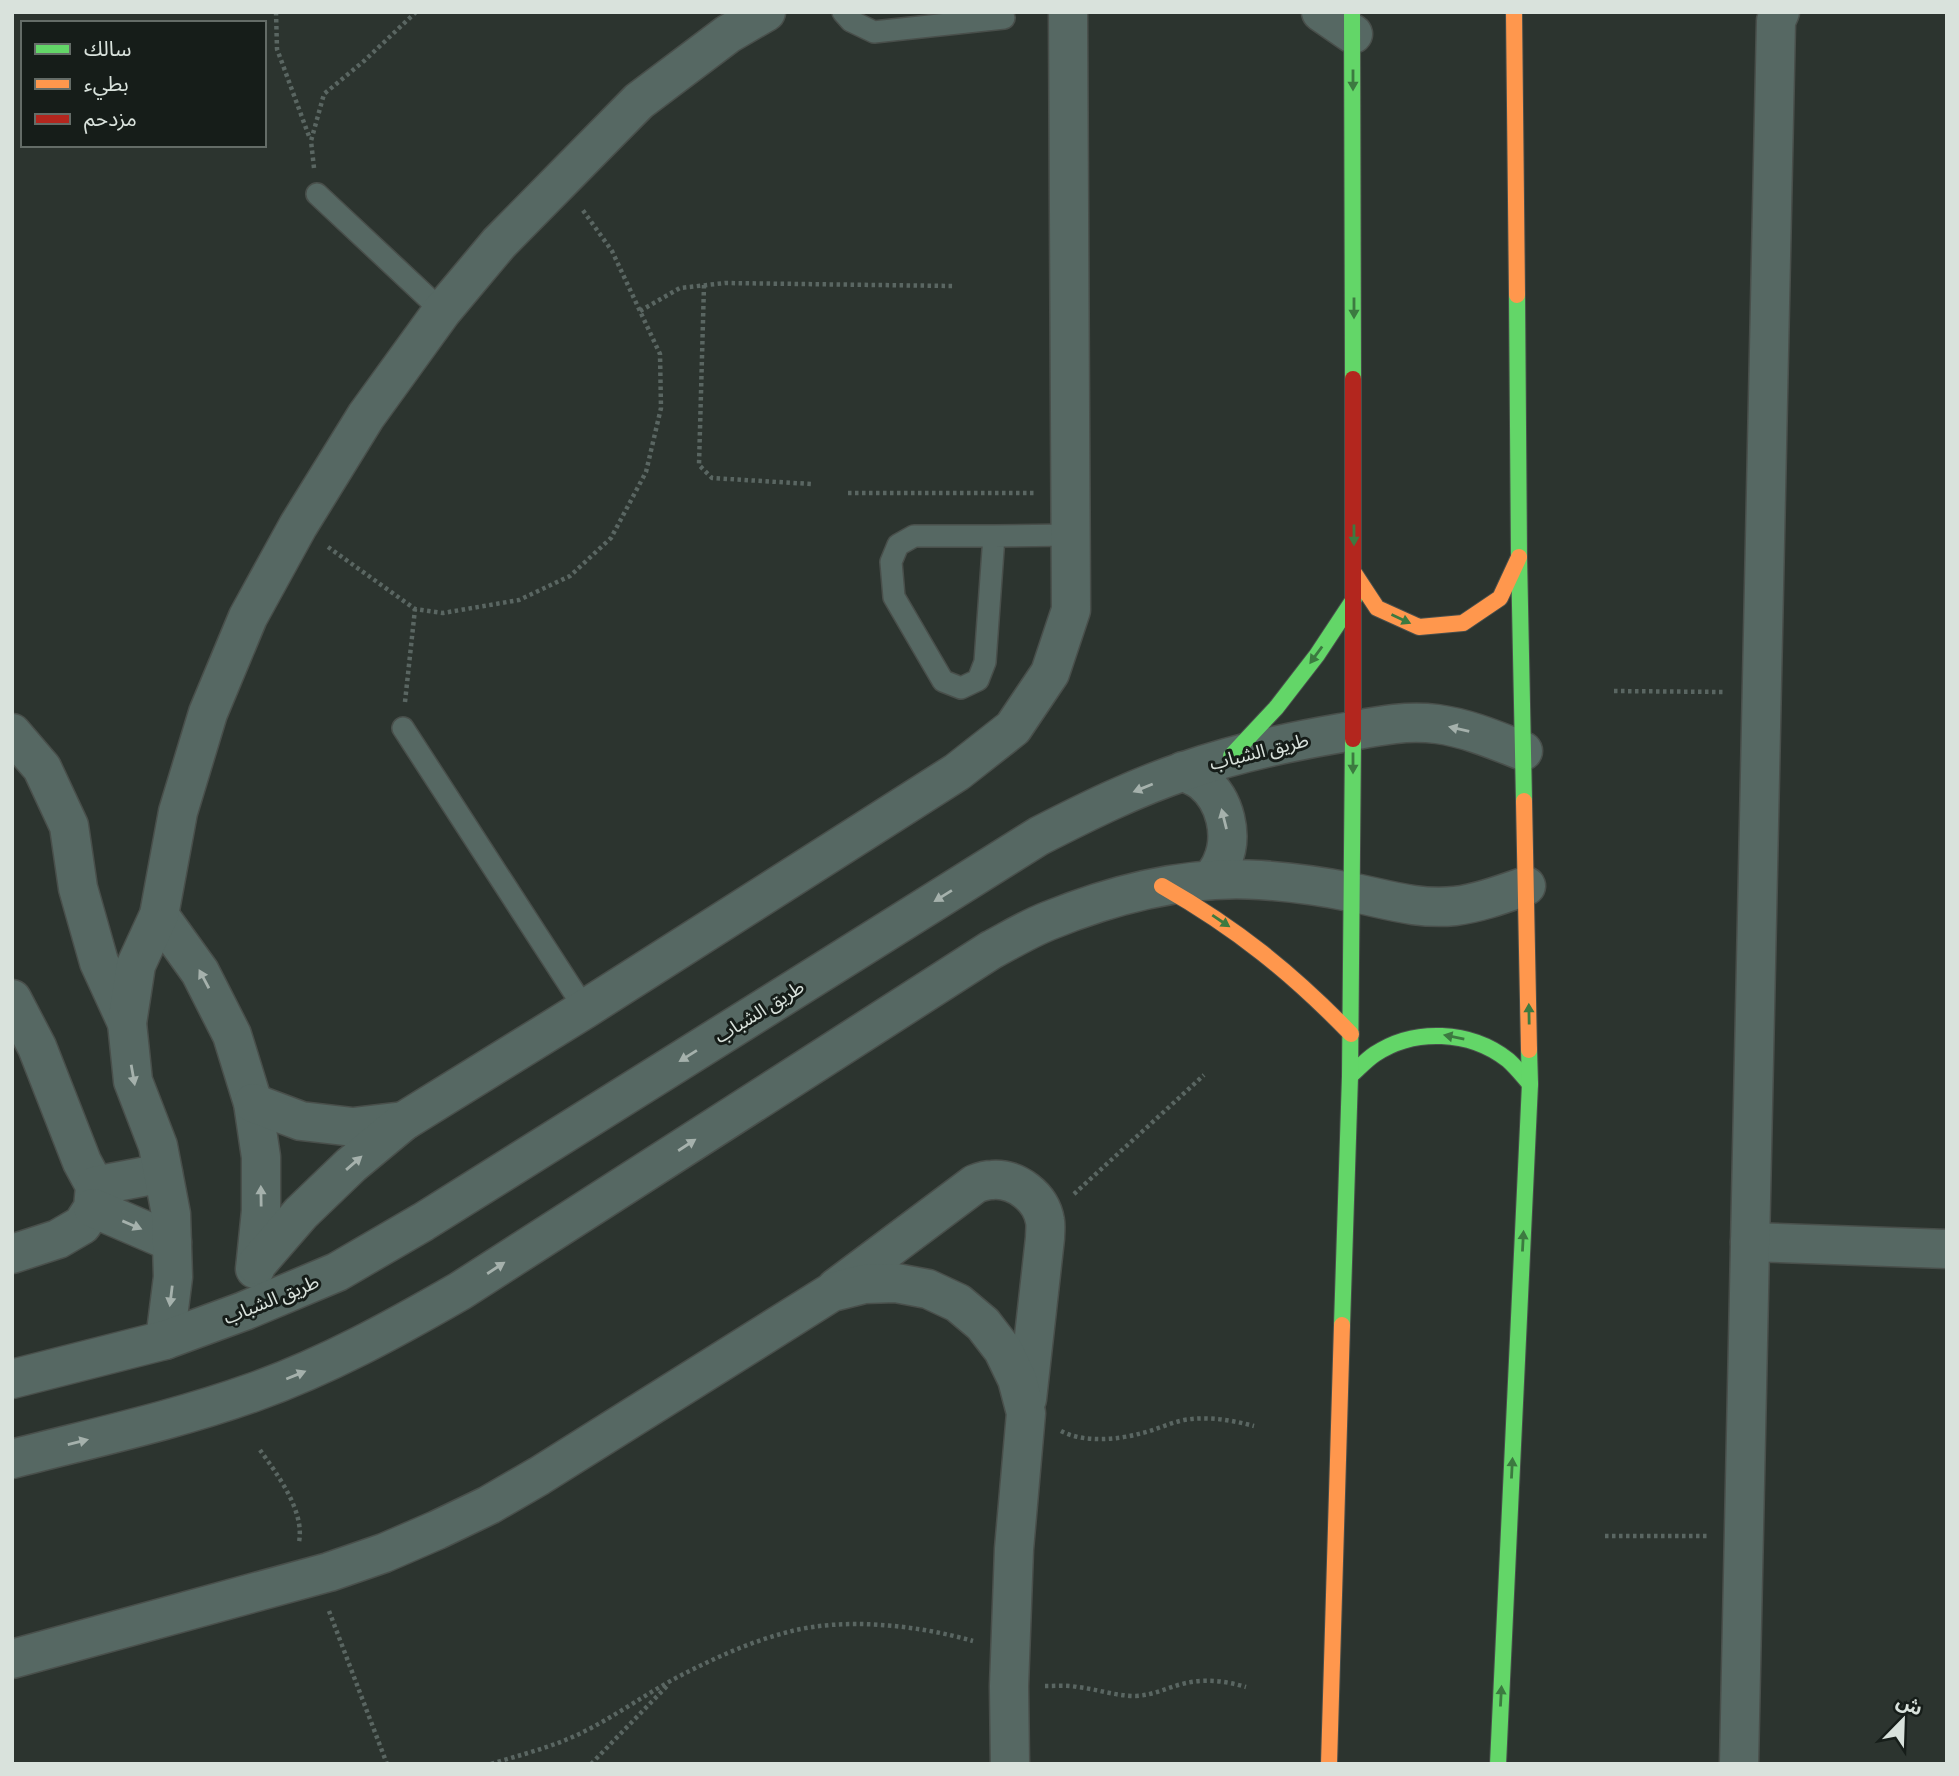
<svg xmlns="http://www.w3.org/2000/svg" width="1959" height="1776" font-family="Barlow,'Noto Sans Arabic',sans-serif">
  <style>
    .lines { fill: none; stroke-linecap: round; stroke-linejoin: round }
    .lane-casing { stroke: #494f4b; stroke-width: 24 }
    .street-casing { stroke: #494f4b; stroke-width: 41 }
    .fast-casing { stroke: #494f4b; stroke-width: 18 }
    .slow-casing { stroke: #494f4b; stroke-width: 18 }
    .jam-casing { stroke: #494f4b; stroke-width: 18 }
    .path { stroke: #5a6662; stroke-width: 4.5; stroke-dasharray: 3.5 3.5; stroke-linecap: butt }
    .lane { stroke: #566863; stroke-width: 21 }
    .street { stroke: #566863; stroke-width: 38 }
    .fast { stroke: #63d668; stroke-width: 16 }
    .slow { stroke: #ff974d; stroke-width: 16 }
    .jam { stroke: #b3261e; stroke-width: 16 }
    .oneway { fill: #3c7a40 }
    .oneway2 { fill: #a5b1ac }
    .labels { text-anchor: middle; stroke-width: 6; stroke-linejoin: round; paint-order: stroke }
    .street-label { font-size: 19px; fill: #d9e2dc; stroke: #161d19 }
  </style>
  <rect width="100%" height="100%" fill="#2c342f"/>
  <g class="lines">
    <defs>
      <g id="lane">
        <polyline points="843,12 851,21 874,32 1004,18"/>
        <polyline points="317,194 442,311"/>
        <polyline points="994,536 914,536 898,545 891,562 894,597 943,681 961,688 978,680 985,662 994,536 1070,535"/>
        <polyline points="403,728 585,1009"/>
      </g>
      <g id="street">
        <polyline points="1321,12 1353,34"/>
        <polyline points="12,733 42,768 69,826 78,888 99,962 127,1023"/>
        <path d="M1183,771C1190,775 1197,777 1203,782C1225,800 1234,835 1222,862C1220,868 1215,874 1211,880"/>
        <polyline points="159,915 200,972 232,1035 253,1103 261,1157 261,1211 255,1269"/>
        <polyline points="12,999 37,1047 82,1162 95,1186 93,1208 82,1225 58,1239 12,1254"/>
        <polyline points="253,1103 301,1121 353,1127 404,1121"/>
        <polyline points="95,1186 163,1173"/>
        <polyline points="93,1208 172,1242"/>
        <polyline points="1750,1242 1947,1249"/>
        <polyline points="256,1265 301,1213 351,1165 404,1121 585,1009 957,772 1013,728 1050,673 1071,610 1068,12"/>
        <path d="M836,1288L975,1184C980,1182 986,1180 992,1180C1016,1178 1041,1197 1045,1221C1046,1226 1045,1233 1045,1238L1027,1399"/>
        <polyline points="165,1340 173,1277 171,1214 158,1146 133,1081 127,1023 136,965 159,915 178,812 208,713 248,617 298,526 366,416 442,311 499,243 639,101 728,34 766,12"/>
        <path d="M12,1379L165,1340L244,1311L337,1272L423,1222L1039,836C1086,812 1134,788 1185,771C1236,753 1288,742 1341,733C1374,727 1402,720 1437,724C1467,728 1495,740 1523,751"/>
        <path d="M12,1459C93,1438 176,1420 254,1392C327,1366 394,1329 460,1291L991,950C1010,940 1028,929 1048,921C1114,894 1188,875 1260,880C1290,882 1320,886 1350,892C1386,899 1417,910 1455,906C1479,903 1503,894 1526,886"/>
        <polyline points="12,1659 329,1572 384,1553 437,1530 489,1505 539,1476 832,1292 864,1284 896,1283 928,1289 958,1303 983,1324 1003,1350 1017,1379 1026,1413 1014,1549 1009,1686 1010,1764"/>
        <polyline points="1739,1764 1776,21 1780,12"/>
      </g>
      <g id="fast">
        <polyline points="1352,12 1353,379"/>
        <polyline points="1517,295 1519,557 1524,801"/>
        <polyline points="1231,756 1276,708 1317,655 1354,599"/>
        <path d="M1350,1076C1358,1069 1366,1060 1375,1054C1414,1028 1470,1030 1508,1060C1516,1067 1523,1076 1530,1084"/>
        <polyline points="1342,1325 1350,1076 1353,739"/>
        <polyline points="1498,1764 1530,1084 1529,1050"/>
      </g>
      <g id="slow">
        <polyline points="1514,12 1517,295"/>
        <polyline points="1354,573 1377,608 1419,627 1463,623 1500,598 1519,557"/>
        <polyline points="1524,801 1529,1050"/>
        <path d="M1162,886C1236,928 1292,973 1351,1034"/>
        <polyline points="1329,1764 1342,1325"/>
      </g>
      <polyline id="jam" points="1353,739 1353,379"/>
    </defs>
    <use href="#lane" class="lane-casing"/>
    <use href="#street" class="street-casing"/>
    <use href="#fast" class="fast-casing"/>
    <use href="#slow" class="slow-casing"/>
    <use href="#jam" class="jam-casing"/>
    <g class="path">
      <polyline points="276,12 277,49 310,139"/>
      <polyline points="314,168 311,141 324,94 364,61 416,12"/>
      <polyline points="704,285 699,465 712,478 811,484"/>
      <polyline points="640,311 680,288 725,283 953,286"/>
      <polyline points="848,493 1034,493"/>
      <polyline points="328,547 415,609 443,613 519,600 570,576 611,538 646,472 661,408 660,354 612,251 582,209"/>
      <polyline points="1614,691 1725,692"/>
      <polyline points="405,702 415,609"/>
      <polyline points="1074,1194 1204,1075"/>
      <path d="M1061,1431C1084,1443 1117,1440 1142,1433C1156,1430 1169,1423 1184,1420C1208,1416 1231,1420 1254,1426"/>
      <path d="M260,1450C277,1474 305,1511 299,1542"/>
      <polyline points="1605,1536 1709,1536"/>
      <polyline points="329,1611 387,1764"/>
      <path d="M1045,1686C1055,1686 1067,1685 1077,1687C1097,1689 1115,1696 1136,1696C1154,1695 1166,1688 1182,1684C1205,1678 1225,1681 1246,1687"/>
      <path d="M491,1764C520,1755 549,1748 577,1735C611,1719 641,1697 674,1679C710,1660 749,1642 788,1632C843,1617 918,1625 973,1641"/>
      <polyline points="591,1764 668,1685"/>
    </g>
    <use href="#lane" class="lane"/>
    <use href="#street" class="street"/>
    <use href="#fast" class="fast"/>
    <use href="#slow" class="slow"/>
    <use href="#jam" class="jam"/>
  </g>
  <defs><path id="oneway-solid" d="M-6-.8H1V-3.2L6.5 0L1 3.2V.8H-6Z" transform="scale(1.75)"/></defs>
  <g class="oneway">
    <use href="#oneway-solid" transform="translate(1353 80) rotate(90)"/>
    <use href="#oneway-solid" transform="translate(1354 308) rotate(90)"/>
    <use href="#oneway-solid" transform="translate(1354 535) rotate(90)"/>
    <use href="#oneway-solid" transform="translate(1401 619) rotate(25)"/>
    <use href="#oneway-solid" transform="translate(1316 655) rotate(126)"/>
    <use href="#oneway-solid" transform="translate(1353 763) rotate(90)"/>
    <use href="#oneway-solid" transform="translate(1221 921) rotate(34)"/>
    <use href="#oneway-solid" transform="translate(1529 1014) rotate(-91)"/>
    <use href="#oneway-solid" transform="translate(1454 1037) rotate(-169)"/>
    <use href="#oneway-solid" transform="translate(1523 1241) rotate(-87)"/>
    <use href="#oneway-solid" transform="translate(1512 1468) rotate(-87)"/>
    <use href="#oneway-solid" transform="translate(1501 1696) rotate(-87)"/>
  </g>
  <g class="oneway2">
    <use href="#oneway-solid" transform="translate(1459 729) rotate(-167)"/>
    <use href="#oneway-solid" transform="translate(1143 788) rotate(158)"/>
    <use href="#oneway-solid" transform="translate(1224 819) rotate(-104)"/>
    <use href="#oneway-solid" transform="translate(943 896) rotate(148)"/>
    <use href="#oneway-solid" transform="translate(204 979) rotate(-118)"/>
    <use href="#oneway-solid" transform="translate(688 1056) rotate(148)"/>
    <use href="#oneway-solid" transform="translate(133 1075) rotate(80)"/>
    <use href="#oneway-solid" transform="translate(687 1145) rotate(-33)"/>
    <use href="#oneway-solid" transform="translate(354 1163) rotate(-41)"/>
    <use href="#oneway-solid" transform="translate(261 1196) rotate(-91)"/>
    <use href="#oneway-solid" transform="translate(132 1225) rotate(23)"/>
    <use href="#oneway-solid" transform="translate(496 1268) rotate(-33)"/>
    <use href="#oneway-solid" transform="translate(171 1296) rotate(97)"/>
    <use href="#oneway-solid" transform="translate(296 1375) rotate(-22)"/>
    <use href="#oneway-solid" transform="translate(78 1442) rotate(-14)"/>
  </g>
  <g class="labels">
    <g class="street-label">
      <text transform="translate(1259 751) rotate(-14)" y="7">طريق الشباب</text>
      <text transform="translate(759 1011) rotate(-32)" y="7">طريق الشباب</text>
      <text transform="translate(271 1299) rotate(-22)" y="7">طريق الشباب</text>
    </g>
  </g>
  <rect width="1959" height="1776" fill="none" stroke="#d9e2dc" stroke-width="28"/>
  <rect x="21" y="21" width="245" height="126" fill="#161d19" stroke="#646c67" stroke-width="2"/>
  <rect x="35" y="44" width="35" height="10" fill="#63d668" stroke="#646c67" stroke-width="2"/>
  <text x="84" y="56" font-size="21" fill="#d9e2dc">سالك</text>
  <rect x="35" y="79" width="35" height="10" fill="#ff974d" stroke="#646c67" stroke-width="2"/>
  <text x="84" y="91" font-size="21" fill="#d9e2dc">بطيء</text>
  <rect x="35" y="114" width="35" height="10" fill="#b3261e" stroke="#646c67" stroke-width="2"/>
  <text x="84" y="126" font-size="21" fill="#d9e2dc">مزدحم</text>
  <g transform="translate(1903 1720) rotate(23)" stroke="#161d19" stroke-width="5" paint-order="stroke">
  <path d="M0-5L12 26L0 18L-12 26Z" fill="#d9e2dc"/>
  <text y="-10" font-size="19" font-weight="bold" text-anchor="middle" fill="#d9e2dc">ش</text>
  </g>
</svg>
